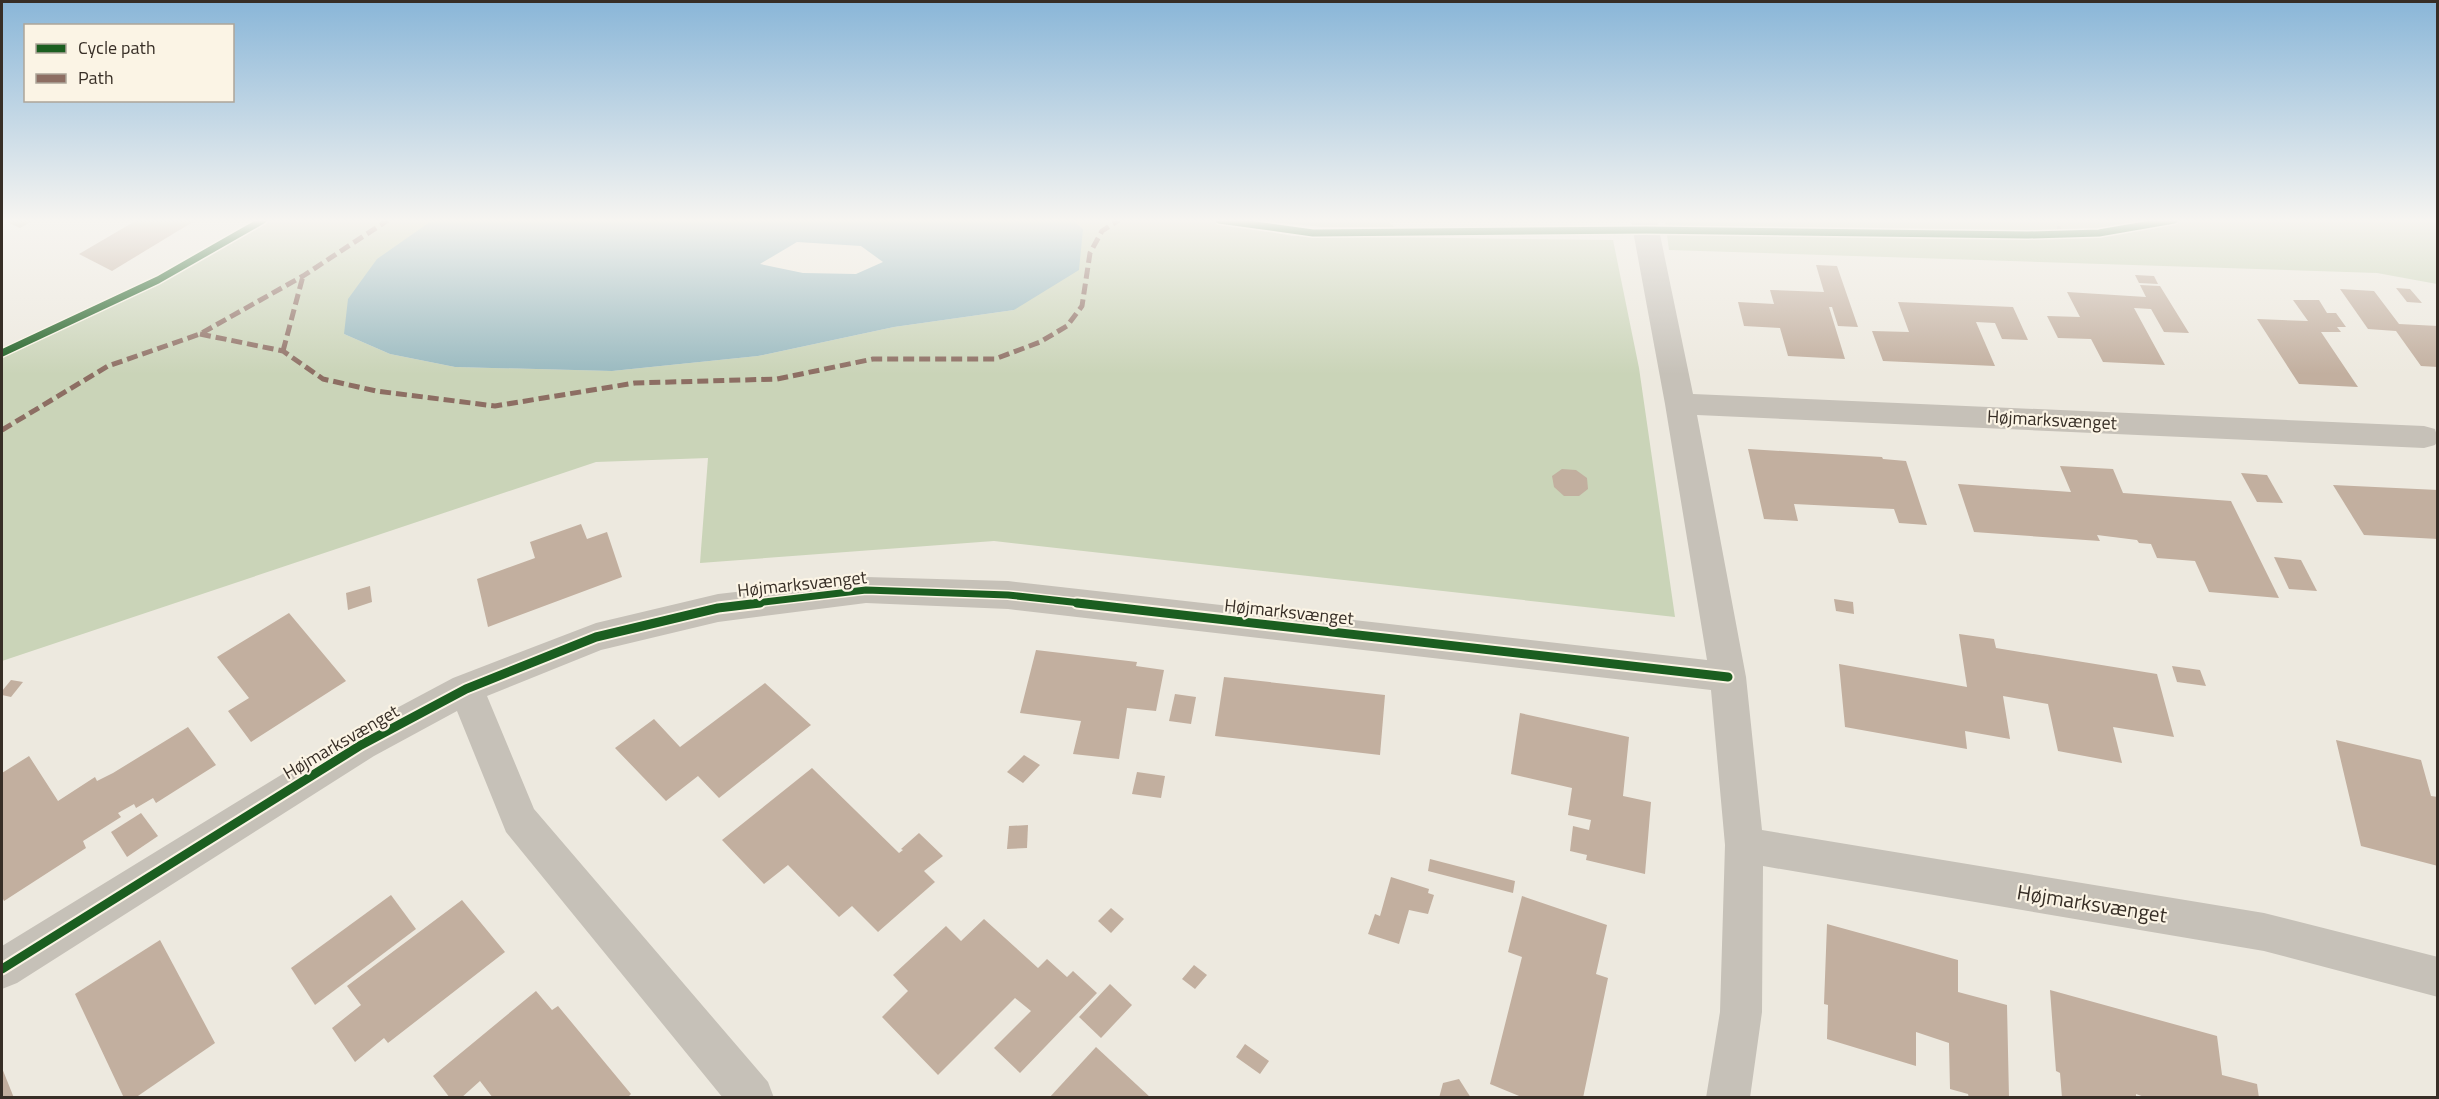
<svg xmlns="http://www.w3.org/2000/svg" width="2439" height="1099" font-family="'Titillium Web',sans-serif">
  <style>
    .green { fill: #cad4b8 }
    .water { fill: #9abac0; fill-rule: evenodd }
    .building { fill: #c2af9f }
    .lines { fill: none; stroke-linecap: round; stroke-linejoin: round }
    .path { stroke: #bfb9b0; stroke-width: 4; stroke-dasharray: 3 3; stroke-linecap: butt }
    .minor { fill: #c6c1b8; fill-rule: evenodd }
    .quiet { stroke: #8d6e63; stroke-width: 5; stroke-dasharray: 11 5; stroke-linecap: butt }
    .cycleway-far1-casing { stroke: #fbf4e5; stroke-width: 10 }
    .cycleway-casing { stroke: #fbf4e5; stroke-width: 13 }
    .cycleway-far1 { stroke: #1b5e20; stroke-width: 7 }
    .cycleway { stroke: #1b5e20; stroke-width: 9 }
    .labels { text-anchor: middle; stroke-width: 4.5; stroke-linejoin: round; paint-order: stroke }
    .street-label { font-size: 18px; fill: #372e26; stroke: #fbf4e5 }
    .near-street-label { font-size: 21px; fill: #372e26; stroke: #fbf4e5 }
  </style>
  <rect width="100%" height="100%" fill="#ede9df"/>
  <g class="green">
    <polygon points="259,220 438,220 430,222 344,334 390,354 455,367 612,371 758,356 894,327 1014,310 1083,229 1073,220 1210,220 1292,236 1613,240 1639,368 1675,617 994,541 700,563 708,458 596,462 2,661 2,349 169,274"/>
    <polygon points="1254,220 1387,220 1394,227 1322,227"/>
    <polygon points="1665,220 2437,220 2437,284 2377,273 1669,250"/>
  </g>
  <path class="water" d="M438,220H1073L1083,229L1079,270L1014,310L894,327L758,356L612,371L455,367L390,354L344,334L348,299L377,259L430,222ZM797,242L861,246L883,262L856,274L803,273L760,264Z"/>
  <g class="building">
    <polygon points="3,220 34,220 20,228"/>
    <polygon points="137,220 196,220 112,271 79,254"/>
    <polygon points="1816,265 1837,266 1858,327 1838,326 1832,307 1829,307 1845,359 1788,356 1780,328 1744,326 1738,302 1774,304 1770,290 1824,292"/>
    <polygon points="2135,275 2154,276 2158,284 2139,283"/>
    <polygon points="2140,285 2160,286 2189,333 2164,332 2151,309 2134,308 2165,365 2103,362 2091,339 2058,338 2047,316 2080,317 2067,292 2146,297"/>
    <polygon points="2396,288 2410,289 2422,303 2407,302"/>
    <polygon points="2340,289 2374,291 2399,324 2438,326 2438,367 2421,366 2396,331 2368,329"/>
    <polygon points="2293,300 2319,300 2327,313 2336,313 2346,327 2337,327 2341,332 2321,332 2358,387 2299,384 2257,319 2308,321"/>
    <polygon points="1898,302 2013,307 2028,340 2002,339 1995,323 1976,322 1995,366 1883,361 1872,331 1909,332"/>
    <polygon points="1748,449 1882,457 1883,459 1906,461 1927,525 1899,523 1894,509 1794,504 1798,521 1764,519"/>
    <polygon points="2060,466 2113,469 2123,493 2231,501 2279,598 2209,592 2195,561 2157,558 2151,544 2139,543 2137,540 2097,535 2100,541 1974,532 1958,484 2071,492"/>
    <polygon points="1562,469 1576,470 1587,478 1588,489 1579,496 1564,496 1554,487 1552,476"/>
    <polygon points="2241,473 2267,475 2283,503 2257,502"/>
    <polygon points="2333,485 2438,490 2438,539 2364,535"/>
    <polygon points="581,524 587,539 607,532 622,577 488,627 477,579 535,558 530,542"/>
    <polygon points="2274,557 2301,560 2317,591 2289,589"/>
    <polygon points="370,586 372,602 348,610 346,593"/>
    <polygon points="1834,599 1853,602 1854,614 1836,611"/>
    <polygon points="289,613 346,681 251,742 228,711 249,698 217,657"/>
    <polygon points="1959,634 1994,639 1996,648 2157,674 2174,737 2113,727 2122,763 2058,751 2048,704 2003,696 2010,739 1965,731 1967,749 1845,727 1839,664 1967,687"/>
    <polygon points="1036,650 1137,662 1136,666 1164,670 1156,711 1127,708 1119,759 1073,754 1081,721 1020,713"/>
    <polygon points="2172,666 2200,670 2206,686 2177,682"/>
    <polygon points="1224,677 1385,695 1380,755 1215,736"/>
    <polygon points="11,680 23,682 11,697 2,695 2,691"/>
    <polygon points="765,683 811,725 719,798 698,776 666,801 615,748 654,719 680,747"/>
    <polygon points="1175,694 1196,697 1191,724 1169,721"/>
    <polygon points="1520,713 1629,737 1623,796 1651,802 1645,874 1586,860 1587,855 1570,851 1573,826 1589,830 1591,820 1568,815 1572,788 1511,774"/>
    <polygon points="188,727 216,765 156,803 153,798 136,808 134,804 118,813 121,817 83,841 86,848 4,901 2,897 2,773 29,756 58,801 95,777 97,781 113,773"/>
    <polygon points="2336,740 2421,760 2431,796 2438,797 2438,866 2361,846"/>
    <polygon points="1024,755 1040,765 1023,783 1007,772"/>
    <polygon points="812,768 899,853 903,850 901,849 919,833 943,856 924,871 935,882 878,932 852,906 839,917 788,865 764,884 722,840"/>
    <polygon points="1137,772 1165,776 1161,798 1132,794"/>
    <polygon points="141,813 158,836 127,857 111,832"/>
    <polygon points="1028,825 1027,848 1007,849 1009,826"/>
    <polygon points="1430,859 1515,881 1513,893 1428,871"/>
    <polygon points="1391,877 1429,889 1428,893 1434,895 1428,914 1409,910 1399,944 1368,934 1375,914 1380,916"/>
    <polygon points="391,895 416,929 315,1005 291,968"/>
    <polygon points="1522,896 1607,925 1596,974 1608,978 1583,1098 1524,1098 1490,1084 1522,957 1508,952"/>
    <polygon points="462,900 505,952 388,1043 384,1038 355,1062 332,1028 361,1005 347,986"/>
    <polygon points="1111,908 1124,919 1111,933 1098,921"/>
    <polygon points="984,919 1038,968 1047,959 1067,977 1073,971 1097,993 1020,1073 994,1048 1031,1011 1015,998 938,1075 882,1017 908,991 893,975 946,926 961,941"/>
    <polygon points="1827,924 1958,960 1958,992 2007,1005 2009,1098 1969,1098 1968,1094 1950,1089 1949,1043 1916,1032 1916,1066 1827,1039 1828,1005 1824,1004"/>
    <polygon points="160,940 215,1043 135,1098 124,1098 75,994"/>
    <polygon points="1194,965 1207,975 1195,989 1182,979"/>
    <polygon points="1110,984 1132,1005 1101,1038 1079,1017"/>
    <polygon points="2050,990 2217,1036 2222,1075 2257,1084 2259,1098 2147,1098 2136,1094 2136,1098 2062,1098 2060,1073 2056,1071"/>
    <polygon points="536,991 552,1010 558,1006 631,1094 627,1098 493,1098 480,1081 461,1098 450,1098 433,1076"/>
    <polygon points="1245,1044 1269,1061 1260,1074 1236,1057"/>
    <polygon points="1096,1047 1151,1098 1049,1098"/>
    <polygon points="2,1068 14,1098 2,1098"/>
    <polygon points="1459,1079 1471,1098 1439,1098 1443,1083"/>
  </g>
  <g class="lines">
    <polyline class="path" points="2059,220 2059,234"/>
    <polygon class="minor" points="1631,220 1657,220 1693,394 2424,426 2435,429 2438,440 2435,445 2424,448 1697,415 1746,677 1762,830 2264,913 2438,957 2438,997 2264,951 1763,866 1762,1012 1750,1098 1706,1098 1720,1012 1725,845 1711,690 1008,609 866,603 718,622 601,650 487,696 534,809 768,1082 774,1098 723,1098 506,832 457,711 374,756 17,983 2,989 2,946 348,734 453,678 596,623 718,594 866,577 1008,581 1707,660 1665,404"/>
    <g class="quiet">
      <polyline points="200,334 283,351 323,379 376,391 495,406 635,383 777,379 873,359 995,359 1040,342 1067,326 1082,306 1090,253 1102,231 1119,220"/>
      <polyline points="283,351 303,276"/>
      <polyline points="2,430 108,366 200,334 303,276 388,220"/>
    </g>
    <defs>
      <g id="cycleway-far1">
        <polyline points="1219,220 1313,233 1646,230 2028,235 2099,233 2174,220"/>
        <polyline points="2,353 158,280 263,220"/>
        <polyline points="748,604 866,590 1008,595 1090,604"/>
      </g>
      <g id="cycleway">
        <polyline points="1077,603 1728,677"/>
        <polyline points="2,969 361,745 466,689 596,637 718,608 760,603"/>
      </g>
    </defs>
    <use href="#cycleway-far1" class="cycleway-far1-casing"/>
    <use href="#cycleway" class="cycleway-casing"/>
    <use href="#cycleway-far1" class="cycleway-far1"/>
    <use href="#cycleway" class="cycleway"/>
  </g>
  <linearGradient id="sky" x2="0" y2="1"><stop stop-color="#89b6d8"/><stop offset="0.59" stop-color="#f7f5f1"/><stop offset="1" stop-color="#f7f5f1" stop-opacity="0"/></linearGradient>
  <rect width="2439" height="374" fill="url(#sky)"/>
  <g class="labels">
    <g class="street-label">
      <text transform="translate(2052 420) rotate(3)" y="6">Højmarksvænget</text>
      <text transform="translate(802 584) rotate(-6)" y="6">Højmarksvænget</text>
      <text transform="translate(1289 612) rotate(6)" y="6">Højmarksvænget</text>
      <text transform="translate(341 742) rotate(-30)" y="6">Højmarksvænget</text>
    </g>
    <g class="near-street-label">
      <text transform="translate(2092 904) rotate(9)" y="7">Højmarksvænget</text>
    </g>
  </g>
  <rect width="2439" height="1099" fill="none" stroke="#372e26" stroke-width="6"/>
  <rect x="24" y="24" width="210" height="78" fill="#fbf4e5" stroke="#ada599" stroke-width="1.5"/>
  <rect x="36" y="44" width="30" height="9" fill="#1b5e20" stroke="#ada599" stroke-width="1.5"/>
  <text x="78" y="54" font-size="18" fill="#372e26">Cycle path</text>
  <rect x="36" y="74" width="30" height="9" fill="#8d6e63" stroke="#ada599" stroke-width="1.5"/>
  <text x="78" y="84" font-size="18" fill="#372e26">Path</text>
</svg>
